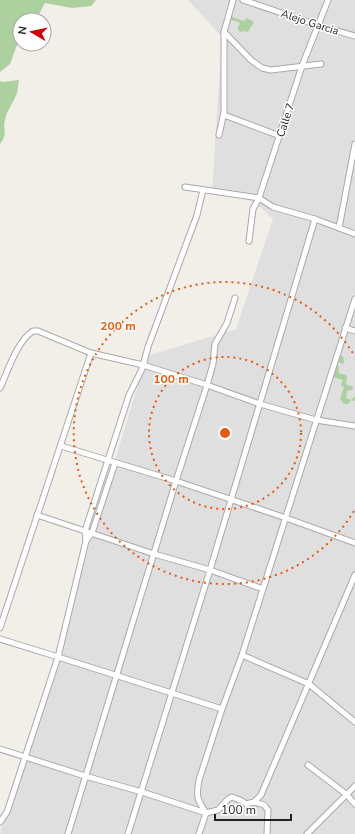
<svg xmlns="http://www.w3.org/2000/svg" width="355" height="834" font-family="'Nunito Sans',sans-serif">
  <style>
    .residential { fill: #e0dfdf }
    .forest { fill: #add19e }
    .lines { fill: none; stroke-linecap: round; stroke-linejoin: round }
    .street-casing { stroke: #a9a9a9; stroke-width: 7 }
    .street { stroke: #fff; stroke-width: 5 }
    .ring { fill: none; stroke: #e8590c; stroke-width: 2; stroke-dasharray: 2 4 }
    .labels { text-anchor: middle; stroke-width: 3; stroke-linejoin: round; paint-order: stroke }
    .street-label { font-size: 11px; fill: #222; stroke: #fff }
    .centre { fill: #e8590c; stroke: #fff; stroke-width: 2 }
    .ring-label { font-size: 12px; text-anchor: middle; font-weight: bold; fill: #e8590c; stroke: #fff; stroke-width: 3; stroke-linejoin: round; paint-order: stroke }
  </style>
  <rect width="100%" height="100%" fill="#f2efe9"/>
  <polygon class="residential" points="188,0 355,0 355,834 0,834 147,356 236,329 273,219 253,201 212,192 222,37"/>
  <g class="forest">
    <polygon points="0,0 96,0 91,6 72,8 45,3 36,20 20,20 20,43 17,45 10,64 0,72"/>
    <polygon points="231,13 232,14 232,17 244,21 247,18 254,22 247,33 246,31 240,32 238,30 238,26 240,25 239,22 228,19"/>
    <path d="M19,80C18,84 18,89 17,93C14,102 7,110 5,120C2,129 9,133 0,144V81L2,82Z"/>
    <polygon points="340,356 343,356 344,362 343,364 339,362 338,364 339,373 346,375 347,378 346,383 347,385 352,386 353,390 349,390 347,391 346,398 351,400 355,396 355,401 351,400 348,404 344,404 340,399 344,387 341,385 343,380 333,377 332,374"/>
  </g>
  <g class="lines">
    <defs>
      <g id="street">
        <polyline points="243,0 317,25 355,36"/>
        <polyline points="224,32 251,60 262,68 271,70 321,64"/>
        <polyline points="224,115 280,136"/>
        <polyline points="219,135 224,112 224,32 233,0"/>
        <polyline points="185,187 259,198 273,207 315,219 355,234"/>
        <polyline points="339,228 355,144"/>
        <polyline points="249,241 253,209 259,198 302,66 328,0"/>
        <polyline points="345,328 355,331"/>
        <path d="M0,388C8,371 17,341 33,331H38L91,353L143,365L207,385L260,404L316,420L355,426"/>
        <polyline points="61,446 176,481 286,518 355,543"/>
        <polyline points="37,515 154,554 210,570 263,589"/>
        <polyline points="86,541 92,533 115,463"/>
        <polyline points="0,628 91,353"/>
        <polyline points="0,639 58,657 86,541 85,531 129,395 142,369 148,347 197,215 203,190"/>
        <polyline points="242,655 309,684 355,722"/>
        <polyline points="0,749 85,776 142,792 206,813 218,810 228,799 232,797 242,801 246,804 254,802 261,795 355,575"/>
        <polyline points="308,765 346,794 355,804"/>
        <polyline points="254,802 264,805 268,810 267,834"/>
        <polyline points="0,822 7,812 58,657 222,709"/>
        <polyline points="68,834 176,481 207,385 213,364 215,344 227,323 235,298"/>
        <polyline points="128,834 210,570 315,219"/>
        <path d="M199,834L206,813C197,799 196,797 199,780L222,709L242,655L355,299"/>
        <polyline points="307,834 355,786"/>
      </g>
    </defs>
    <use href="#street" class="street-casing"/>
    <use href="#street" class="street"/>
  </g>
  <g class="ring">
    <circle cx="225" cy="433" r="76"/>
    <path d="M354 511A151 151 0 1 1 354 355"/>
  </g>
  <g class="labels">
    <g class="street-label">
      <text transform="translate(310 22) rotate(18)" y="4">Alejo Garcia</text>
      <text transform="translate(285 120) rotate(-72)" y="4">Calle 7</text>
    </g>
  </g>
  <circle cx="225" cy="433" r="6" class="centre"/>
  <g class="ring-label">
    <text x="118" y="330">200 m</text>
    <text x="171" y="383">100 m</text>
  </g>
  <g transform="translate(32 32) rotate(279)"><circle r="19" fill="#ffffff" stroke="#a7a7a7"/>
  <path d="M0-3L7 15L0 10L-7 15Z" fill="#d40000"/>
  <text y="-6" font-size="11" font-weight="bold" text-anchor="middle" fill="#222222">N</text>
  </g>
  <path d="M215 814v6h76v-6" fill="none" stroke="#222222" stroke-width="2"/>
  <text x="221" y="814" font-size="12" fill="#222222" stroke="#ffffff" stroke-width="3" paint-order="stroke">100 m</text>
</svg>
